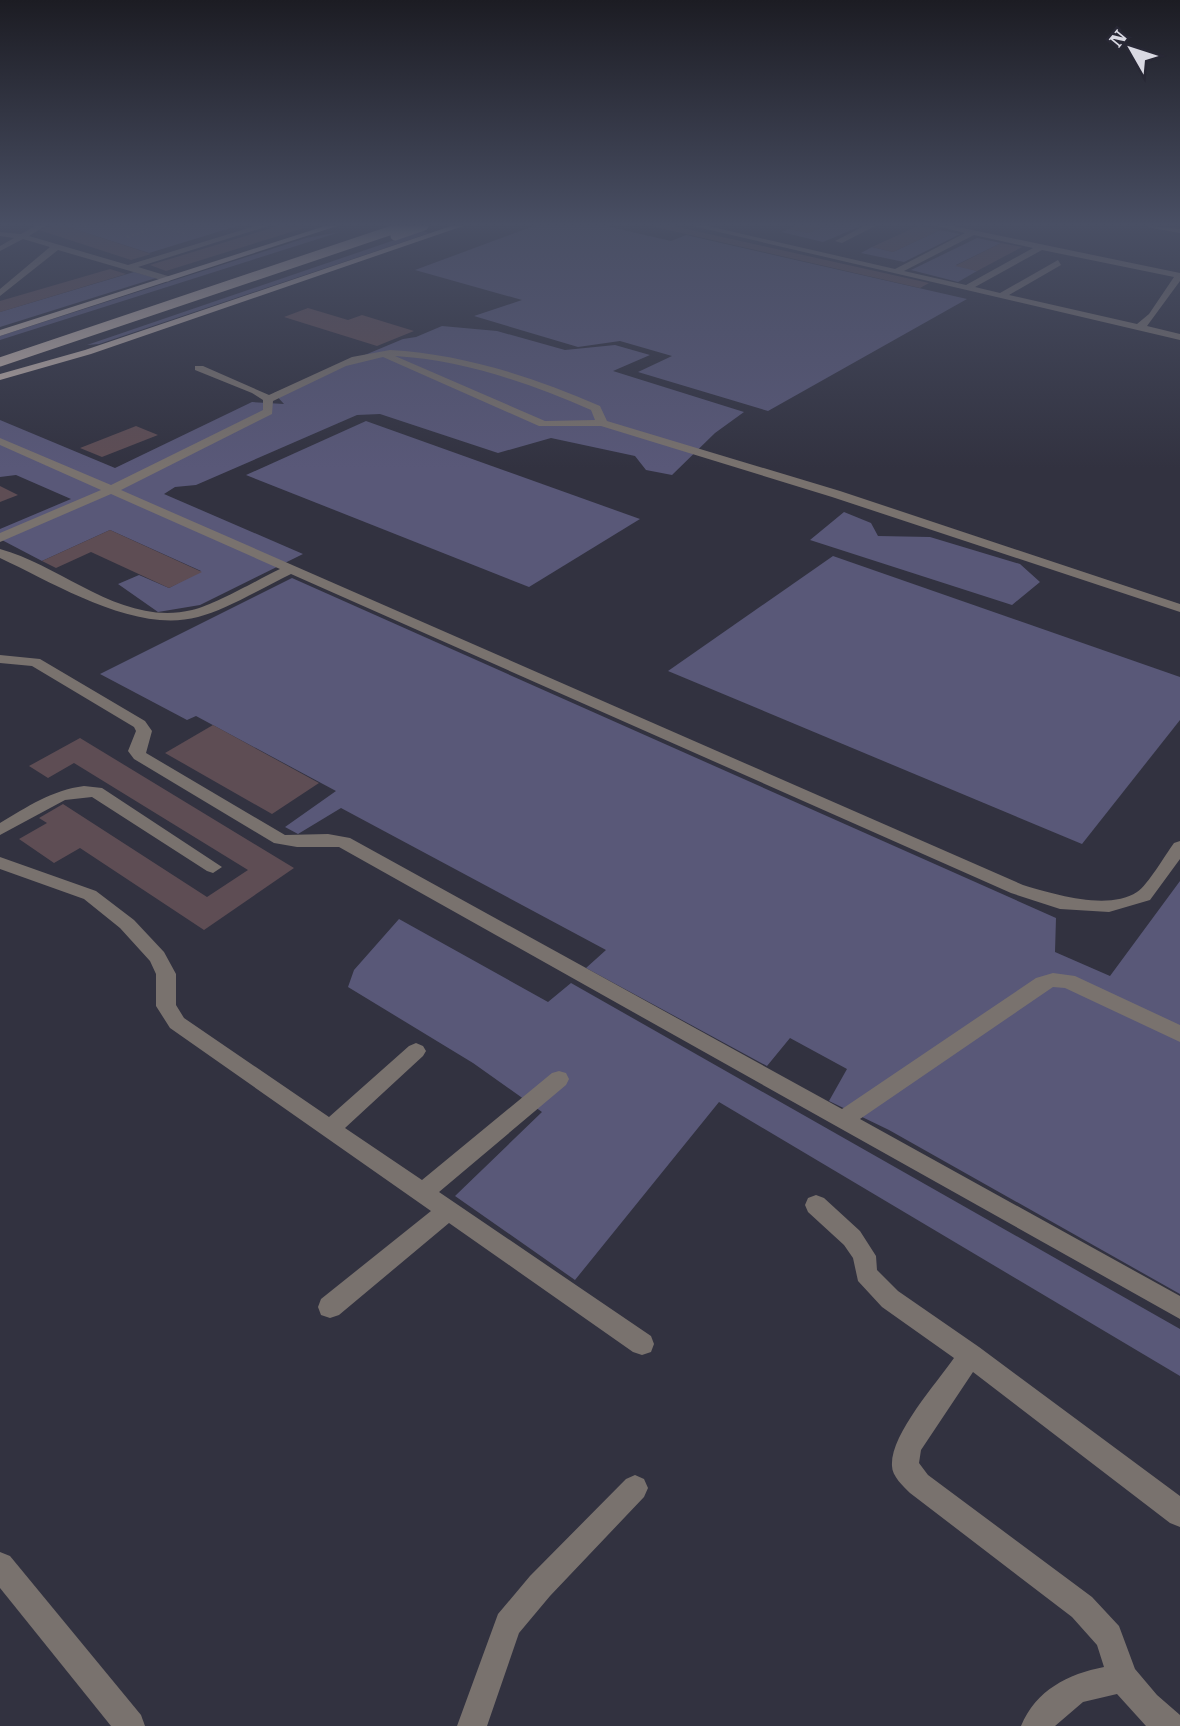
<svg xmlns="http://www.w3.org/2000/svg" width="1180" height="1726" font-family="'Roboto Serif',serif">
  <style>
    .green { fill: #595878 }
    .building { fill: #5e4d54 }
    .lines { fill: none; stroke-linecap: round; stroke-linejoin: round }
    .path { stroke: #696975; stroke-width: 2.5; stroke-dasharray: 2.5 2.5; stroke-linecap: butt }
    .minor { fill: #79726e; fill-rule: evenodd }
    .major { fill: #beafa7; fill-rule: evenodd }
    .major-bridge { stroke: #beafa7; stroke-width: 9 }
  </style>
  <rect width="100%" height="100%" fill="#323240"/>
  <g class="green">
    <polygon points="65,226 237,226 149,253"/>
    <polygon points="534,226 606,226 671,241 686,235 967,299 768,411 638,372 672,356 620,341 578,347 474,316 522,300 415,270"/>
    <polygon points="825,226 861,226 823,242 781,232 789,229 808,233"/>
    <polygon points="940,230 960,234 904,262 861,253 872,247 893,252"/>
    <polygon points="421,231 430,233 99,344 87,345"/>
    <polygon points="340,232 0,340 0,336 306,238"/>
    <polygon points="977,238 1001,243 956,265 977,271 958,282 911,270"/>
    <polygon points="134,272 156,278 0,327 0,312"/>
    <polygon points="442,326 497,331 565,350 615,345 650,355 613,371 744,412 715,433 672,475 646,470 635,456 551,438 498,453 380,414 357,415 196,485 175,487 164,494 303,554 200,605 158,612 118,584 139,575 169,588 201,571 110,530 42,561 0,539 0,529 71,499 16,475 0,477 0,420 115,468 252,402 284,404 274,393 403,339 416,337"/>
    <polygon points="366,421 640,519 529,587 246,475"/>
    <polygon points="844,512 871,523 878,536 930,537 1020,564 1040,582 1012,605 810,540"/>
    <polygon points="833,556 1180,677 1180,720 1082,844 668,671"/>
    <polygon points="292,578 1056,918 1055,952 1110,976 1180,881 1180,1294 889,1130 829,1101 847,1069 790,1038 767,1066 586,968 606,950 341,808 298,834 285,827 336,791 196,716 187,720 100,674"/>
    <polygon points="399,919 548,1002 571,983 1180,1329 1180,1376 719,1102 575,1280 455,1196 542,1112 473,1063 348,987 354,970"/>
  </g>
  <g class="building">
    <polygon points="52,226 65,226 151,254 131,260 39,230"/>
    <polygon points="278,226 307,227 166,271 150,265"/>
    <polygon points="651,226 673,226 929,283 920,288"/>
    <polygon points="795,226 825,226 808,233 789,229"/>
    <polygon points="918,226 940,230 893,252 872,247"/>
    <polygon points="1001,243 1022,247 977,271 955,266"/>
    <polygon points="110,269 126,274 0,312 0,301"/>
    <polygon points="308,308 348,320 362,315 414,331 377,346 284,317"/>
    <polygon points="136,426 158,435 102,457 80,448"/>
    <polygon points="0,486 18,495 0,502"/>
    <polygon points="110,530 202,572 169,588 91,552 56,568 42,561"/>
    <polygon points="213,725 319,783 272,814 165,753"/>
    <polygon points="80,738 294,868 204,930 80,848 54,863 19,839 47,823 39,818 63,804 207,897 248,870 74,763 48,778 29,766"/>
  </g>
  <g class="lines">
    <g class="path">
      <polyline points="158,226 187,234"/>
      <polyline points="85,228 90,226"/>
      <polyline points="127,237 160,226"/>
    </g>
    <g class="minor">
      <polygon points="35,226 45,226 29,236 128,265 255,226 268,226 138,267 171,277 172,279 168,282 58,250 0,296 0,289 50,247 23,239 0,251 0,246 14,238 0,236 0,232 21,234"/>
      <path d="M693,226H708L895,269L965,233L937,226H953L1180,273V281L1147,326L1180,334V340ZM974,235L1033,248L966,285L904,271ZM1042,250L1174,277L1149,314L1137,324L1009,295L1061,265L1058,260L1000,293L975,287Z"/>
      <polygon points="864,226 875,226 842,243 835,241"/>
      <polygon points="1148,226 1180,229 1180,233 1152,228"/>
      <path d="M390,350C463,354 533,377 600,406L607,421L840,491L1180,604V612L832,497L601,426H539L383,357L346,366L273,401L272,414L121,490L1023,885C1053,894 1108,911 1137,892C1148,885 1165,855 1174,843L1180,841V859L1150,900L1109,912L1060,909L1011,893L291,574C264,587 226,610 198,617C135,634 56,584 0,558V549C63,566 122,627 192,610C215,605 257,580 280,569L111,494L0,542V533L101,490L0,445V438L111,485L263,410V400L252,393L195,370V366H203L269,395L352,357ZM395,356C463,360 529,383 591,410L595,420L545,421Z"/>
      <polygon points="0,655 40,659 145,721 152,731 146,753 285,835 328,834 350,838 842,1109 1036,978 1053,973 1075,976 1180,1025 1180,1042 1065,988 1053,987 860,1119 1180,1296 1180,1319 339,847 297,847 274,843 134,759 128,751 136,731 134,727 32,666 0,663"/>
      <path d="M84,786L102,788L222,867L213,873L207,871L92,797L65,800L0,835V823C27,807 52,790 84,786Z"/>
      <polygon points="0,857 96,891 134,920 164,952 176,974 176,1005 184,1018 329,1117 409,1046 416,1043 423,1046 426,1051 423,1056 345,1128 422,1180 552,1073 559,1071 566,1073 569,1079 566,1085 439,1192 651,1336 654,1344 651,1352 642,1355 633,1352 449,1223 339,1315 330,1318 321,1315 318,1307 321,1299 431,1211 170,1028 156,1006 156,974 150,961 120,928 84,899 0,869"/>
      <path d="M816,1195L824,1198L860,1231L876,1256L877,1270L898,1291L979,1347L1180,1496V1527L1170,1523L973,1372L921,1450L919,1463L928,1475L1092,1597L1119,1626L1135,1669L1157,1695L1180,1715V1726H1146L1117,1694L1083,1702L1055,1726H1021C1036,1690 1068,1674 1104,1667L1097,1645L1072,1617L910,1493C903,1486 892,1476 892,1466C890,1435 936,1384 954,1358L882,1307L858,1281L853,1258L844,1245L808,1212L805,1205L808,1198Z"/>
      <polygon points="635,1475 644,1479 648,1488 644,1497 550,1596 519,1633 487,1726 457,1726 498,1614 530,1576 626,1479"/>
      <polygon points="0,1552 10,1556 141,1715 145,1726 111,1726 0,1588"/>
    </g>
    <g class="major">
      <polygon points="325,226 337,226 0,336 0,330"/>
      <polygon points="451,226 463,226 91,354 0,380 0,374 85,350"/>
    </g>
    <g class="major-bridge">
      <polyline points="395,236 424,226"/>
      <polyline points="0,362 404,226"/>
    </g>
  </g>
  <linearGradient id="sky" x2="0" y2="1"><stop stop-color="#1c1c23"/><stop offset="0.48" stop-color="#494f64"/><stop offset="1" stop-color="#494f64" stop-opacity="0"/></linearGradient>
  <rect width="1180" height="468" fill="url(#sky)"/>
  <g transform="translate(1131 49) rotate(309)" stroke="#282835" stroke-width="5" paint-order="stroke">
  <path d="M0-5L12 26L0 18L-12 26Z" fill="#d9d9e2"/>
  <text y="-10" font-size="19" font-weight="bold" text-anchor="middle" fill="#d9d9e2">N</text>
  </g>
</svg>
